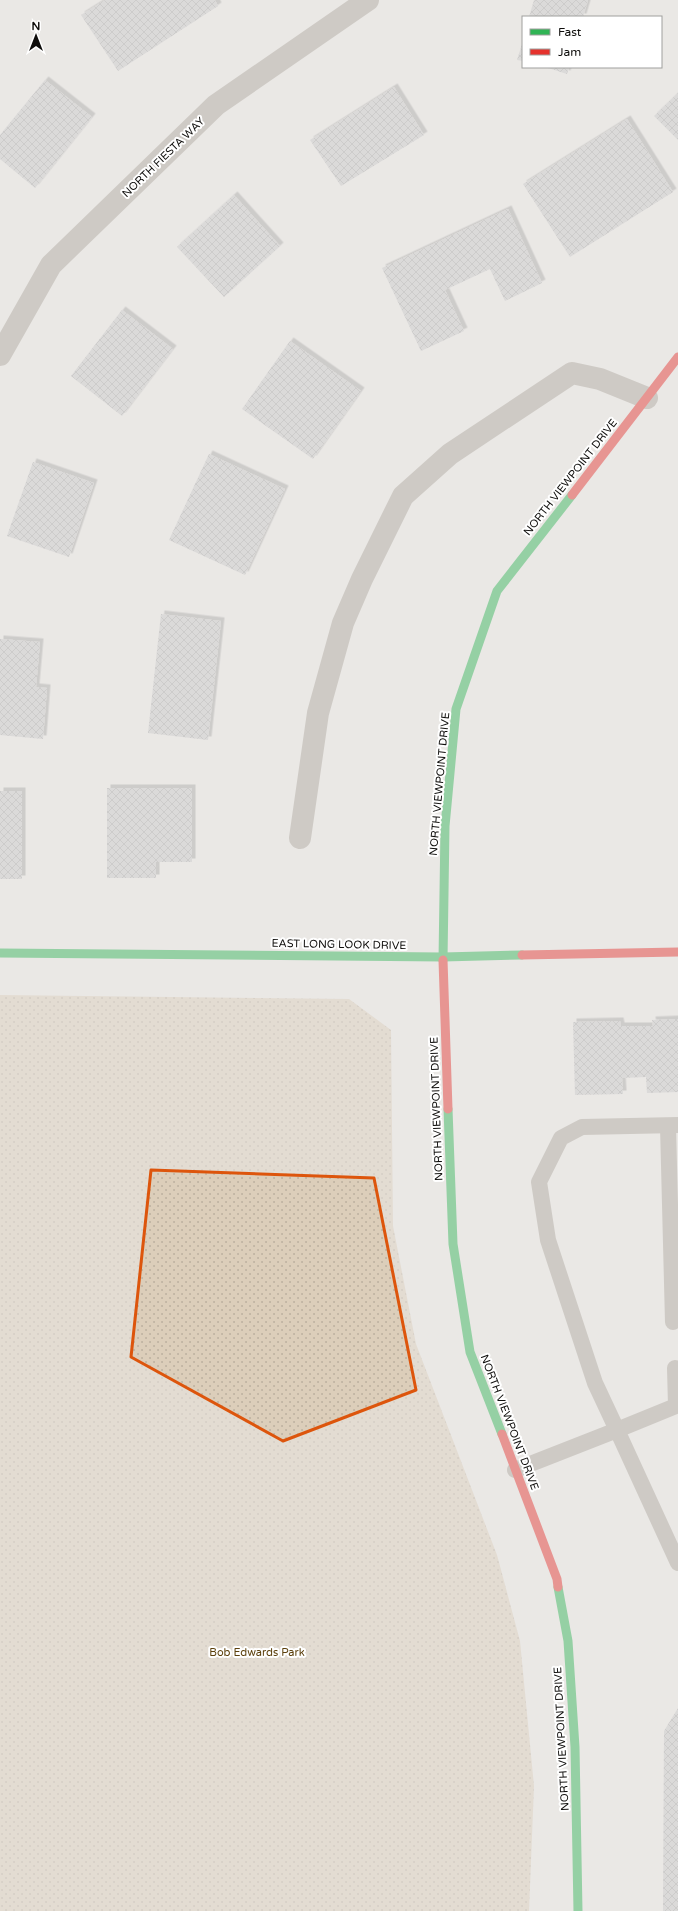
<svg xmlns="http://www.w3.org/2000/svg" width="678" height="1911" font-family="'Varela Round',sans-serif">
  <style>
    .park { fill: url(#park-dots) }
    .building { fill: url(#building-cross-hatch); filter: url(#shadow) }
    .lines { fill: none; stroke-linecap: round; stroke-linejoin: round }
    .lane { stroke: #aea79d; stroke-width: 16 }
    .street { stroke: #aea79d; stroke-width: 22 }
    .fast { stroke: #30b455; stroke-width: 9 }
    .jam { stroke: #e5322d; stroke-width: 9 }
    .marked { fill: none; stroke: #dd550c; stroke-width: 3; stroke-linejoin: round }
    .labels { text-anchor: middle; stroke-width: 4; stroke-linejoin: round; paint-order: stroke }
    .street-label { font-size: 11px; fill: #0f0e0c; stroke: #fff }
    .park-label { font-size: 11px; fill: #5c400c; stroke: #fff }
  </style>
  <defs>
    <pattern id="park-dots" width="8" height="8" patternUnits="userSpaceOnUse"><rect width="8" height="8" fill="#dcceba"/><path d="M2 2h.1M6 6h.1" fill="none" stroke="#bcb09f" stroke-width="1.8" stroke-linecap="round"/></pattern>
    <pattern id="building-cross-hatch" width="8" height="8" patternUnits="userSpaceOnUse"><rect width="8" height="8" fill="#cac9c9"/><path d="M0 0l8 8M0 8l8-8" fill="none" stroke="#acabab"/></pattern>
    <filter id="shadow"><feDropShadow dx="3.5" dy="-3.5" stdDeviation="0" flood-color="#0004"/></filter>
  </defs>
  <rect width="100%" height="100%" fill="#eae8e5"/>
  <polygon class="park" points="0,995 349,999 391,1030 393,1226 416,1344 497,1555 520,1641 534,1786 529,1911 0,1911"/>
  <g class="building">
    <polygon points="105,0 215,0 218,6 118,71 81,15"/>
    <polygon points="534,0 588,0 583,17 529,17"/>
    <polygon points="523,41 523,61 517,60"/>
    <polygon points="545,67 569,67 567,74"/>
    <polygon points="45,80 92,117 35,188 0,159 0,135"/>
    <polygon points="394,87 424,135 341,186 310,140"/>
    <polygon points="678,93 678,140 654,116"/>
    <polygon points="627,119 673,192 570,257 523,184"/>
    <polygon points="234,195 280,246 224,297 177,247"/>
    <polygon points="508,209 542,283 505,301 490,269 445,290 464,331 421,351 382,268"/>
    <polygon points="122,310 173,349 122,416 71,376"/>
    <polygon points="290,341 361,391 313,459 242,409"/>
    <polygon points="209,454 285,489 245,575 169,540"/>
    <polygon points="33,462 94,483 69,557 7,536"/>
    <polygon points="161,614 221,621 208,740 148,733"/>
    <polygon points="0,639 40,642 36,687 47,688 43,739 0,735"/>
    <polygon points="107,788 192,788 192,862 156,862 156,878 107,878"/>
    <rect x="0" y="791" width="22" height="88"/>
    <polygon points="678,1019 678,1092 647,1093 646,1077 622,1078 623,1094 575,1095 573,1022 620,1021 621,1026 653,1026 652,1020"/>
    <polygon points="678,1708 678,1911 663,1911 664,1731"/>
  </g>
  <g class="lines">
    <g class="lane">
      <polyline points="668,1126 673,1322"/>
      <polyline points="675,1368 676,1406 617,1430 678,1563"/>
      <polyline points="515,1470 617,1430 595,1383 548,1240 539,1182 561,1138 582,1127 678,1125"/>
    </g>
    <g class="street">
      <polyline points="0,355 51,265 216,105 368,0"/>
      <polyline points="300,838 318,713 343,623 362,579 403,496 450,454 572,373 600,379 647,398"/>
    </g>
    <g class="fast">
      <polyline points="0,953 443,957 522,955"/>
      <polyline points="443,960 445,826 456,709 497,591 572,495"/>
      <polyline points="448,1109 453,1244 470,1352 502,1434"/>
      <polyline points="558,1587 568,1641 575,1747 578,1911"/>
    </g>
    <g class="jam">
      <polyline points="572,495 678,357"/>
      <polyline points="522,955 678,952"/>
      <polyline points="443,960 448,1109"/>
      <polyline points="502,1434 557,1579 558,1587"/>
    </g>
  </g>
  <path d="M0 0H678V1911H0ZM151,1170L374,1178L416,1390L283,1441L131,1357Z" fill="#eae8e5" fill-opacity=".55" fill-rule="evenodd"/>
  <path class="marked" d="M151,1170L374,1178L416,1390L283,1441L131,1357Z"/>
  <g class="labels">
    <g class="street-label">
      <text transform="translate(163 157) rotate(-44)" y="4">NORTH FIESTA WAY</text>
      <text transform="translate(570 477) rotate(-52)" y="4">NORTH VIEWPOINT DRIVE</text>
      <text transform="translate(439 784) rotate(-85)" y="4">NORTH VIEWPOINT DRIVE</text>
      <text transform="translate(339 944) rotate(1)" y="4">EAST LONG LOOK DRIVE</text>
      <text transform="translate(436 1109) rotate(-92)" y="4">NORTH VIEWPOINT DRIVE</text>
      <text transform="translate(510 1422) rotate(69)" y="4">NORTH VIEWPOINT DRIVE</text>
      <text transform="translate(561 1739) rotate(-93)" y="4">NORTH VIEWPOINT DRIVE</text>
    </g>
    <g class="park-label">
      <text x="257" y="1656">Bob Edwards Park</text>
    </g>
  </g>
  <rect x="522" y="16" width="140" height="52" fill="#ffffff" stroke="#9f9f9e"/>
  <rect x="530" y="29" width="20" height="6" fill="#30b455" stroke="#9f9f9e"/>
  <text x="558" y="36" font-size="12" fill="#0f0e0c">Fast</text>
  <rect x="530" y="49" width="20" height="6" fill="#e5322d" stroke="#9f9f9e"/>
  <text x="558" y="56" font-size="12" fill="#0f0e0c">Jam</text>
  <g transform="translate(36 36)" stroke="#ffffff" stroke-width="3" paint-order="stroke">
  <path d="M0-3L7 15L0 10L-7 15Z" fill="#0f0e0c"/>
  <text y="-6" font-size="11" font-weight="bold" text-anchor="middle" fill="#0f0e0c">N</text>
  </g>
</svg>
